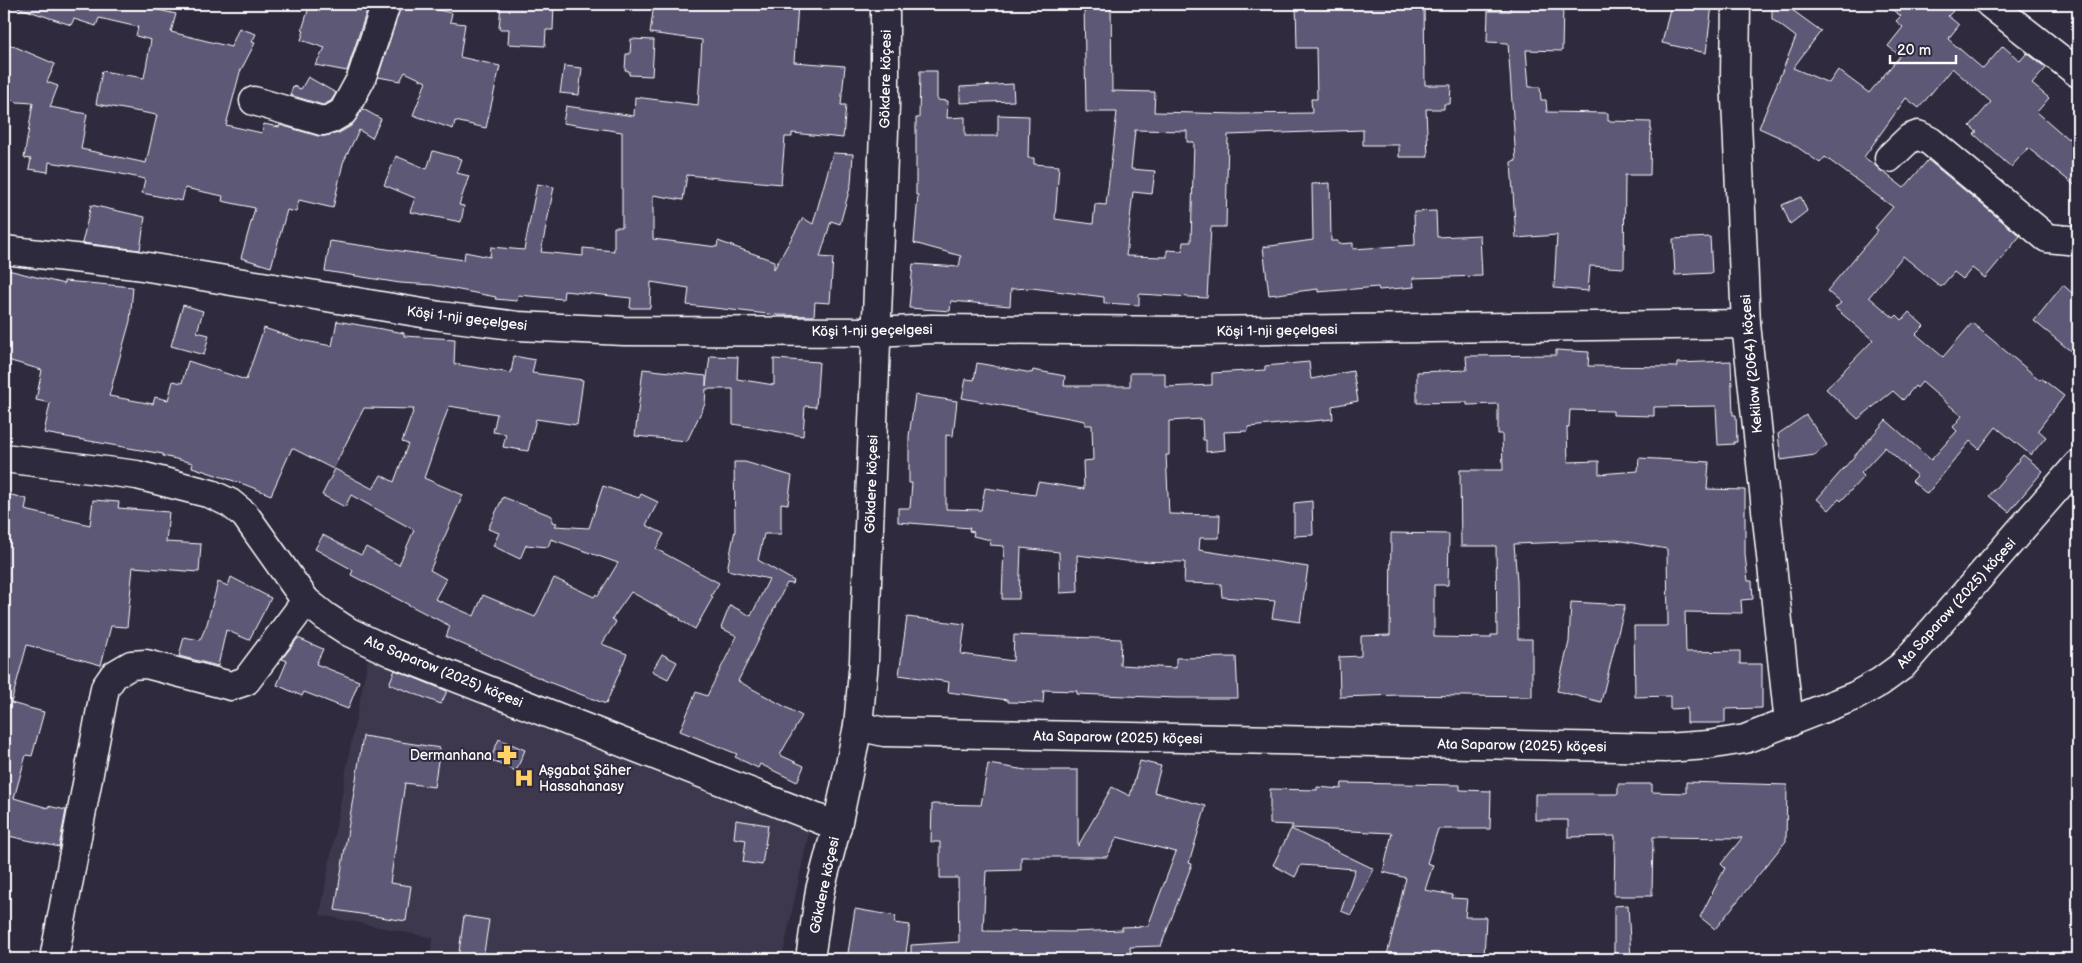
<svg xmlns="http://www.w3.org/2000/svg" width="2082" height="963" font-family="'Balsamiq Sans',sans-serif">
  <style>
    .built { fill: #3c384e }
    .building { fill: #5b5876; stroke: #fff; fill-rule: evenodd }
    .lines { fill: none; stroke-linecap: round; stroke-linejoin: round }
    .minor-casing { stroke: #fff; stroke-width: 31 }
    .minor { stroke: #2f2a3d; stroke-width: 28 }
    .labels { text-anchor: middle; stroke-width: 4; stroke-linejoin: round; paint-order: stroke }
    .street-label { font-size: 14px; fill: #fff; stroke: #2f2a3d }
    .poi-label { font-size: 14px; fill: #fff; stroke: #2f2a3d; text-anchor: end }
  </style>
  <rect width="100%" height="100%" fill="#2f2a3d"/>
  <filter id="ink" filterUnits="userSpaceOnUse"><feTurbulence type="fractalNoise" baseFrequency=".02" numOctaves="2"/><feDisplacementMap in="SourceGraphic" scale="10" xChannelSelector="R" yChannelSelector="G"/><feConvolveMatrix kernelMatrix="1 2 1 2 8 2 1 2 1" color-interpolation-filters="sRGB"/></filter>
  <g filter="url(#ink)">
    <polygon class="built" points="369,654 812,818 782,959 430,959 433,938 320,915 352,738"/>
    <g class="building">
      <polygon points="17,4 132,4 176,14 171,32 231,47 239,28 256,34 252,42 255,43 240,72 226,125 262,133 264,124 279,127 280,125 318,136 325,136 339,133 351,126 363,109 381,119 372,138 359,130 343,163 333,208 299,200 296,212 287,210 271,267 241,258 255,208 222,201 223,196 185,188 182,201 142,193 145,179 112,172 49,162 48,172 29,169 31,159 24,158 33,103 17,102 4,97 4,42 55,64 47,82 58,86 50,107 87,114 81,149 146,163 157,115 96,104 102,71 144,78 151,40 136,36 138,27 99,18 96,26 74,19 71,25 17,7"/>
      <polygon points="310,4 360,4 368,7 347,71 315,65 325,48 301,40 304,31 302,30"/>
      <polygon points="401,4 439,4 438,10 452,13 450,22 465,24 460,57 500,66 486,128 455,121 453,129 413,115 426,82 405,72 400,81 378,77"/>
      <polygon points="501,4 554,4 553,30 546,30 545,46 508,44 509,29 499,29"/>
      <polygon points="654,4 798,4 794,62 845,66 841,105 846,105 843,138 792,133 792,137 785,137 781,184 687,175 683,200 653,195 653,239 717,247 718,241 774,261 774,269 803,218 813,224 833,153 853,154 851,184 840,224 831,221 820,257 833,258 830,303 815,302 814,316 777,315 687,305 689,288 651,282 650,308 630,308 631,298 564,291 563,299 518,295 517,301 495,299 496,297 433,285 400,283 325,271 330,241 464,260 465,252 490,257 491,247 524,250 537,184 554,187 541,252 583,256 583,248 614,251 614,227 622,227 622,132 563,123 566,106 634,116 635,97 698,105 702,40 650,33"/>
      <path d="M1084,4H1111L1112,91L1155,92L1154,112L1239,114L1312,113L1311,99H1317L1316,48H1297L1296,4H1424L1425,85H1451L1450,104H1444V109H1426L1428,157H1399V145H1363V130L1228,135L1226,227H1211L1207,298L1139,294V305L1104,303V297L1032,288L1011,289L1010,306L951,301L950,311L909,308L913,264L959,267L961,256L914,243L918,195H916V118H919L920,71H937V100L948,101L947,118L965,117V136H998V115L1029,116L1028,158H1034V164L1059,166L1055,219L1093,224L1095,204L1106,205L1117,112H1086ZM1135,130L1187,131V142H1194L1191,242H1183L1182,251L1167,250V257L1126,256L1133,192L1152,194L1155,171L1131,169Z"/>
      <polygon points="1510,4 1563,4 1562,51 1526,50 1529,87 1540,87 1541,100 1546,100 1547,112 1608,113 1608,121 1651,122 1650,175 1625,175 1624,268 1590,266 1588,291 1554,288 1557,235 1516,238 1511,162 1516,161 1508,43 1487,42 1488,11 1510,11"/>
      <polygon points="1671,4 1712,5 1706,53 1662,43"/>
      <polygon points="1772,4 1784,4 1821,31 1793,68 1829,83 1838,70 1869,93 1900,56 1888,46 1903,27 1896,21 1901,16 1884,4 1943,4 1953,11 1948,16 1959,25 1948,39 1983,69 2003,46 2020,61 2027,53 2046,68 2032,84 2049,98 2037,112 2068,139 2078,127 2078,188 2028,148 2011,167 1974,134 1977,132 1970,126 1991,102 1952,68 1919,108 1906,98 1864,157 1904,188 1928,160 2020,236 1985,278 1972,268 1963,279 1954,272 1941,287 1903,256 1869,297 1894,318 1897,315 1902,320 1909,312 1924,326 1916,334 1943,357 1972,323 2040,380 2041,378 2064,396 2038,430 2046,437 2031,455 1996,427 1979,449 1970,441 1927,494 1912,481 1917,476 1885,447 1861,473 1864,476 1841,501 1839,499 1829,510 1817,499 1886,420 1931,460 1957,431 1953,427 1962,416 1922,382 1917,388 1915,386 1903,400 1893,391 1858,419 1826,389 1873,340 1835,308 1841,303 1827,291 1878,230 1875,228 1893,207 1825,157 1820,163 1790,142 1759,128 1796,37 1772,19"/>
      <polygon points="631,39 654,40 652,76 629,75 629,71 625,70 626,54 630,54"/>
      <polygon points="564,66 582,68 579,95 560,93"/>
      <polygon points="308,77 336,93 331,101 323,105 290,95 293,86 301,89"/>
      <polygon points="1013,84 1014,101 960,103 960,87"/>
      <polygon points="433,151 462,159 457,173 469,176 459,205 464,206 461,222 410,212 415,198 384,185 396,156 427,169"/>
      <polygon points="1330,183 1331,241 1338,241 1338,244 1353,243 1353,249 1415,245 1414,212 1436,211 1437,237 1480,235 1482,276 1413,278 1414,287 1379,290 1378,287 1318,292 1318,289 1269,295 1263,247 1313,240 1312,184"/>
      <polygon points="1801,197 1807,211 1790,224 1782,205"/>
      <polygon points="91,205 145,217 140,250 82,243"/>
      <polygon points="1710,237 1712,273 1675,275 1673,239"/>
      <polygon points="4,269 64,284 64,281 133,287 130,321 109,396 153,404 155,397 168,400 173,381 182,383 188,361 246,380 264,328 300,340 332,346 337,321 404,333 404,336 455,339 454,364 511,373 514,356 535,360 532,373 583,380 577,425 536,419 528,451 503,447 506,434 493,432 497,414 449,406 424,478 463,495 430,570 446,579 435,599 474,616 483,595 535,617 554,578 594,597 596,594 598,596 618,563 551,539 548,547 526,545 520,559 493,546 499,533 488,529 503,497 552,516 552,522 557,523 555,526 589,528 603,486 639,498 641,494 658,502 646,525 664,534 656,549 719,583 711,596 713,597 695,629 680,620 681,619 631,592 612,619 616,622 602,644 627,654 606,704 551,683 446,637 450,626 351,575 353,570 315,549 323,535 361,555 366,547 399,565 414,530 351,495 345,507 322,495 335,469 373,489 381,475 394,482 408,444 402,442 414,409 364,408 333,469 292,448 271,495 246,485 192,467 193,463 163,456 163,454 44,433 50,403 36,400 42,370 4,359"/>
      <polygon points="2063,285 2078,298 2078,357 2034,321"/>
      <polygon points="183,305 203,311 197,332 209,335 204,355 171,346"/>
      <polygon points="1556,350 1589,352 1588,366 1677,367 1677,363 1731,361 1733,415 1736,415 1737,442 1734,442 1734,444 1718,445 1716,406 1654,407 1654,416 1613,415 1613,411 1570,410 1569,427 1567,427 1568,462 1599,461 1599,474 1638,471 1639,458 1709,462 1707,489 1745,490 1745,554 1748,581 1752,581 1753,599 1741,600 1742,613 1685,612 1686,652 1740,651 1740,664 1762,664 1762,708 1725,709 1725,723 1687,723 1687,708 1670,709 1670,696 1635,697 1634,626 1668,626 1667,549 1617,540 1514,544 1517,581 1518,639 1532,639 1532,697 1399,695 1340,697 1339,657 1361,656 1361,636 1390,635 1391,533 1449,534 1448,585 1434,585 1434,637 1491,638 1491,635 1497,635 1496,546 1461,546 1460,470 1503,470 1502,434 1498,434 1498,404 1467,405 1467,402 1417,403 1417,372 1467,370 1466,356 1556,355"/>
      <polygon points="710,356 738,357 737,379 774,385 774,359 819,362 816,407 805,406 803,436 733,424 733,389 706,389 705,404 687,441 635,436 643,369 706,376 706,386"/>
      <polygon points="1309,362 1311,379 1353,371 1358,401 1332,406 1333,419 1248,427 1248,431 1224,432 1225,450 1206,452 1206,440 1203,440 1202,419 1169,421 1169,455 1166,455 1169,514 1220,515 1219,538 1200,538 1199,550 1308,567 1300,622 1272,618 1275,601 1222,597 1221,584 1184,583 1185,562 1127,561 1077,555 1078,592 1060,593 1059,552 1021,548 1019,599 1002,599 1004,546 990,545 991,540 973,536 974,532 969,531 970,528 898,522 898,508 910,508 912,483 909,483 909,436 915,395 957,401 953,436 946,435 946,509 981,510 985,488 1035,495 1038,482 1084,489 1083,461 1093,460 1092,425 1085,425 1085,421 962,398 966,379 974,380 977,363 1032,373 1033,370 1065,376 1064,386 1130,386 1130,373 1165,373 1165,387 1212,385 1212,373 1265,370 1265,366"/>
      <polygon points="1806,415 1827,445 1815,455 1781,460 1778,434"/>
      <polygon points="2023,455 2043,471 2009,512 1989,496"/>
      <polygon points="734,462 745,462 792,476 788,504 781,503 781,534 764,534 758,560 794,581 793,584 787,583 738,681 802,716 780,755 804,766 797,782 760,764 758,768 735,757 737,754 680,731 696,692 707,696 737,636 721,628 730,605 751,616 769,579 727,570 735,530"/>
      <polygon points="4,493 27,499 25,510 90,525 93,500 119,502 118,508 169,512 166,542 201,544 199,572 133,567 127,627 111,626 101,665 27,645 11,703 44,712 32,756 26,755 14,798 48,808 48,806 66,810 59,847 4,835"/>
      <polygon points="1312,501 1313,535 1294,536 1294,503"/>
      <polygon points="231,577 271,598 249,640 226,630 218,666 179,656 184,637 200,640 207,624 218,582 228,586"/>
      <polygon points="1571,602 1625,605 1601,702 1557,691 1569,642"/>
      <polygon points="907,617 965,624 961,654 1013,661 1014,635 1121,639 1120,665 1176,668 1176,658 1236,657 1238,698 1176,698 1077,694 1077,691 1044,690 1043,703 1008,702 1008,700 948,692 949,682 899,675"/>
      <polygon points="298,638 323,649 316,664 359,681 348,709 304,692 302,696 277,685 287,661 282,659"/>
      <polygon points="662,654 677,662 668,679 652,671"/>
      <polygon points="395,670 447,691 441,704 389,684"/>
      <polygon points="363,736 440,748 434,787 405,783 390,883 411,886 406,921 335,910"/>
      <polygon points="499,739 525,750 516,771 490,760"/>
      <path d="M1140,761L1161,766L1154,792L1206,806L1189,863L1192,864L1161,946L1130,947L1131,959H911V945L959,942L958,878H940V842H931L932,804L981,805L988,764L1026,770H1078V846L1112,787L1130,796ZM1117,837L1176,852L1148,926L1122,927V930L1070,932L983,931L986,871L1021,870V857H1107Z"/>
      <polygon points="1686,782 1787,785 1786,841 1715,929 1700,917 1725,868 1721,864 1742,838 1653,837 1652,896 1614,896 1615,836 1568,837 1568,820 1535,820 1535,794 1618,794 1618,784 1652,784 1652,792 1686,793"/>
      <polygon points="1342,783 1460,785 1460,790 1491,791 1490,829 1438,829 1427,863 1433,865 1425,890 1453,895 1452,898 1467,899 1465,917 1486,917 1484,959 1386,959 1406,878 1383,872 1392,833 1291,828 1293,825 1270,824 1270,789 1317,790 1317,787 1341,789"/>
      <polygon points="736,820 768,825 762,865 743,862 746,840 734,838"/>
      <polygon points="1291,829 1374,869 1351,915 1341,911 1355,869 1301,865 1295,877 1273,865"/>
      <polygon points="1628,905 1631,959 1614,959 1614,906"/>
      <polygon points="855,909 896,916 894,923 910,925 905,959 847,959"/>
      <polygon points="464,916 489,920 483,959 458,959"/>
    </g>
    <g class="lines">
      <defs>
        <g id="minor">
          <polyline points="1736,4 1735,77 1746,324 1789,723"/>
          <polyline points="1990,4 2078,73"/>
          <polyline points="254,101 322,121 331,119 343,112 361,79 386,4"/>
          <polyline points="1889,158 1910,138 1918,135 1930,141 2047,238 2078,241"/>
          <polyline points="4,250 136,265 440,316 518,326 624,331 876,332 932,329 1192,331 1746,324"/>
          <polyline points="4,458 137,475 211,494 230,503 245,515 306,601 326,617 349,632 393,653 837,826"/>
          <polyline points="858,726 884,732 1665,748 1708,745 1745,739 1855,696 1880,682 1902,666 2078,464"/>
          <polyline points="54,959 105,688 114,675 131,665 146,664 231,686 246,681 306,601"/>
          <polyline points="810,959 820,890 837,826 858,726 864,661 885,104 885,4"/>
        </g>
      </defs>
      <use href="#minor" class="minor-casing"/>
      <use href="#minor" class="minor"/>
    </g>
  </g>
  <defs>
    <symbol id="pharmacy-bare" viewBox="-9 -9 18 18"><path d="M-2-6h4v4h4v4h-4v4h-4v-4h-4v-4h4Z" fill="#ffd166" stroke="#2f2a3d" stroke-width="2.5" paint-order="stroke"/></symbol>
    <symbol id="hospital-bare" viewBox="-9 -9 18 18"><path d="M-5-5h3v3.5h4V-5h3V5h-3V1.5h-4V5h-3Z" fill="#ffd166" stroke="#2f2a3d" stroke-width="2.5" paint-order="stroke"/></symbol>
  </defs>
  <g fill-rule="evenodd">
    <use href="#pharmacy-bare" x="493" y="741" width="28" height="28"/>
    <use href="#hospital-bare" x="510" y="764" width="28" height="28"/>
  </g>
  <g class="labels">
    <g class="street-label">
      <text transform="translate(885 79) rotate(-89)" y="5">Gökdere köçesi</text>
      <text transform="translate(467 318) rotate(7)" y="5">Köşi 1-nji geçelgesi</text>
      <text transform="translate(872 330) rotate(-1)" y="5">Köşi 1-nji geçelgesi</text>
      <text transform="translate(1277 330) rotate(-1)" y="5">Köşi 1-nji geçelgesi</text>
      <text transform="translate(1751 364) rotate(-95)" y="5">Kekilow (2064) köçesi</text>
      <text transform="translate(871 484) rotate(-88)" y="5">Gökdere köçesi</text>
      <text transform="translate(1956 603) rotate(-48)" y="5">Ata Saparow (2025) köçesi</text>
      <text transform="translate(444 671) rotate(22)" y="5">Ata Saparow (2025) köçesi</text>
      <text transform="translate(1118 737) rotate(1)" y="5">Ata Saparow (2025) köçesi</text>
      <text transform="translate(1522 745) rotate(1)" y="5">Ata Saparow (2025) köçesi</text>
      <text transform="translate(824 885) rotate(-78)" y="5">Gökdere köçesi</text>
    </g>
    <g class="poi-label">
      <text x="492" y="760">Dermanhana</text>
      <text x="539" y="775" text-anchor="start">Aşgabat Şäher<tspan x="539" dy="16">Hassahanasy</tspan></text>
    </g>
  </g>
  <rect width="2082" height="963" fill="none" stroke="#2f2a3d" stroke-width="20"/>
  <rect x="10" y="10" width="2062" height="943" fill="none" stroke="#fff" stroke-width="2" filter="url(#ink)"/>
  <path d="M1890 55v8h66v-8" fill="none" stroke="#ffffff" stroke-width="2.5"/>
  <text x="1897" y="55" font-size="15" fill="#ffffff" stroke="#2f2a3d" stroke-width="4" paint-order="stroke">20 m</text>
</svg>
